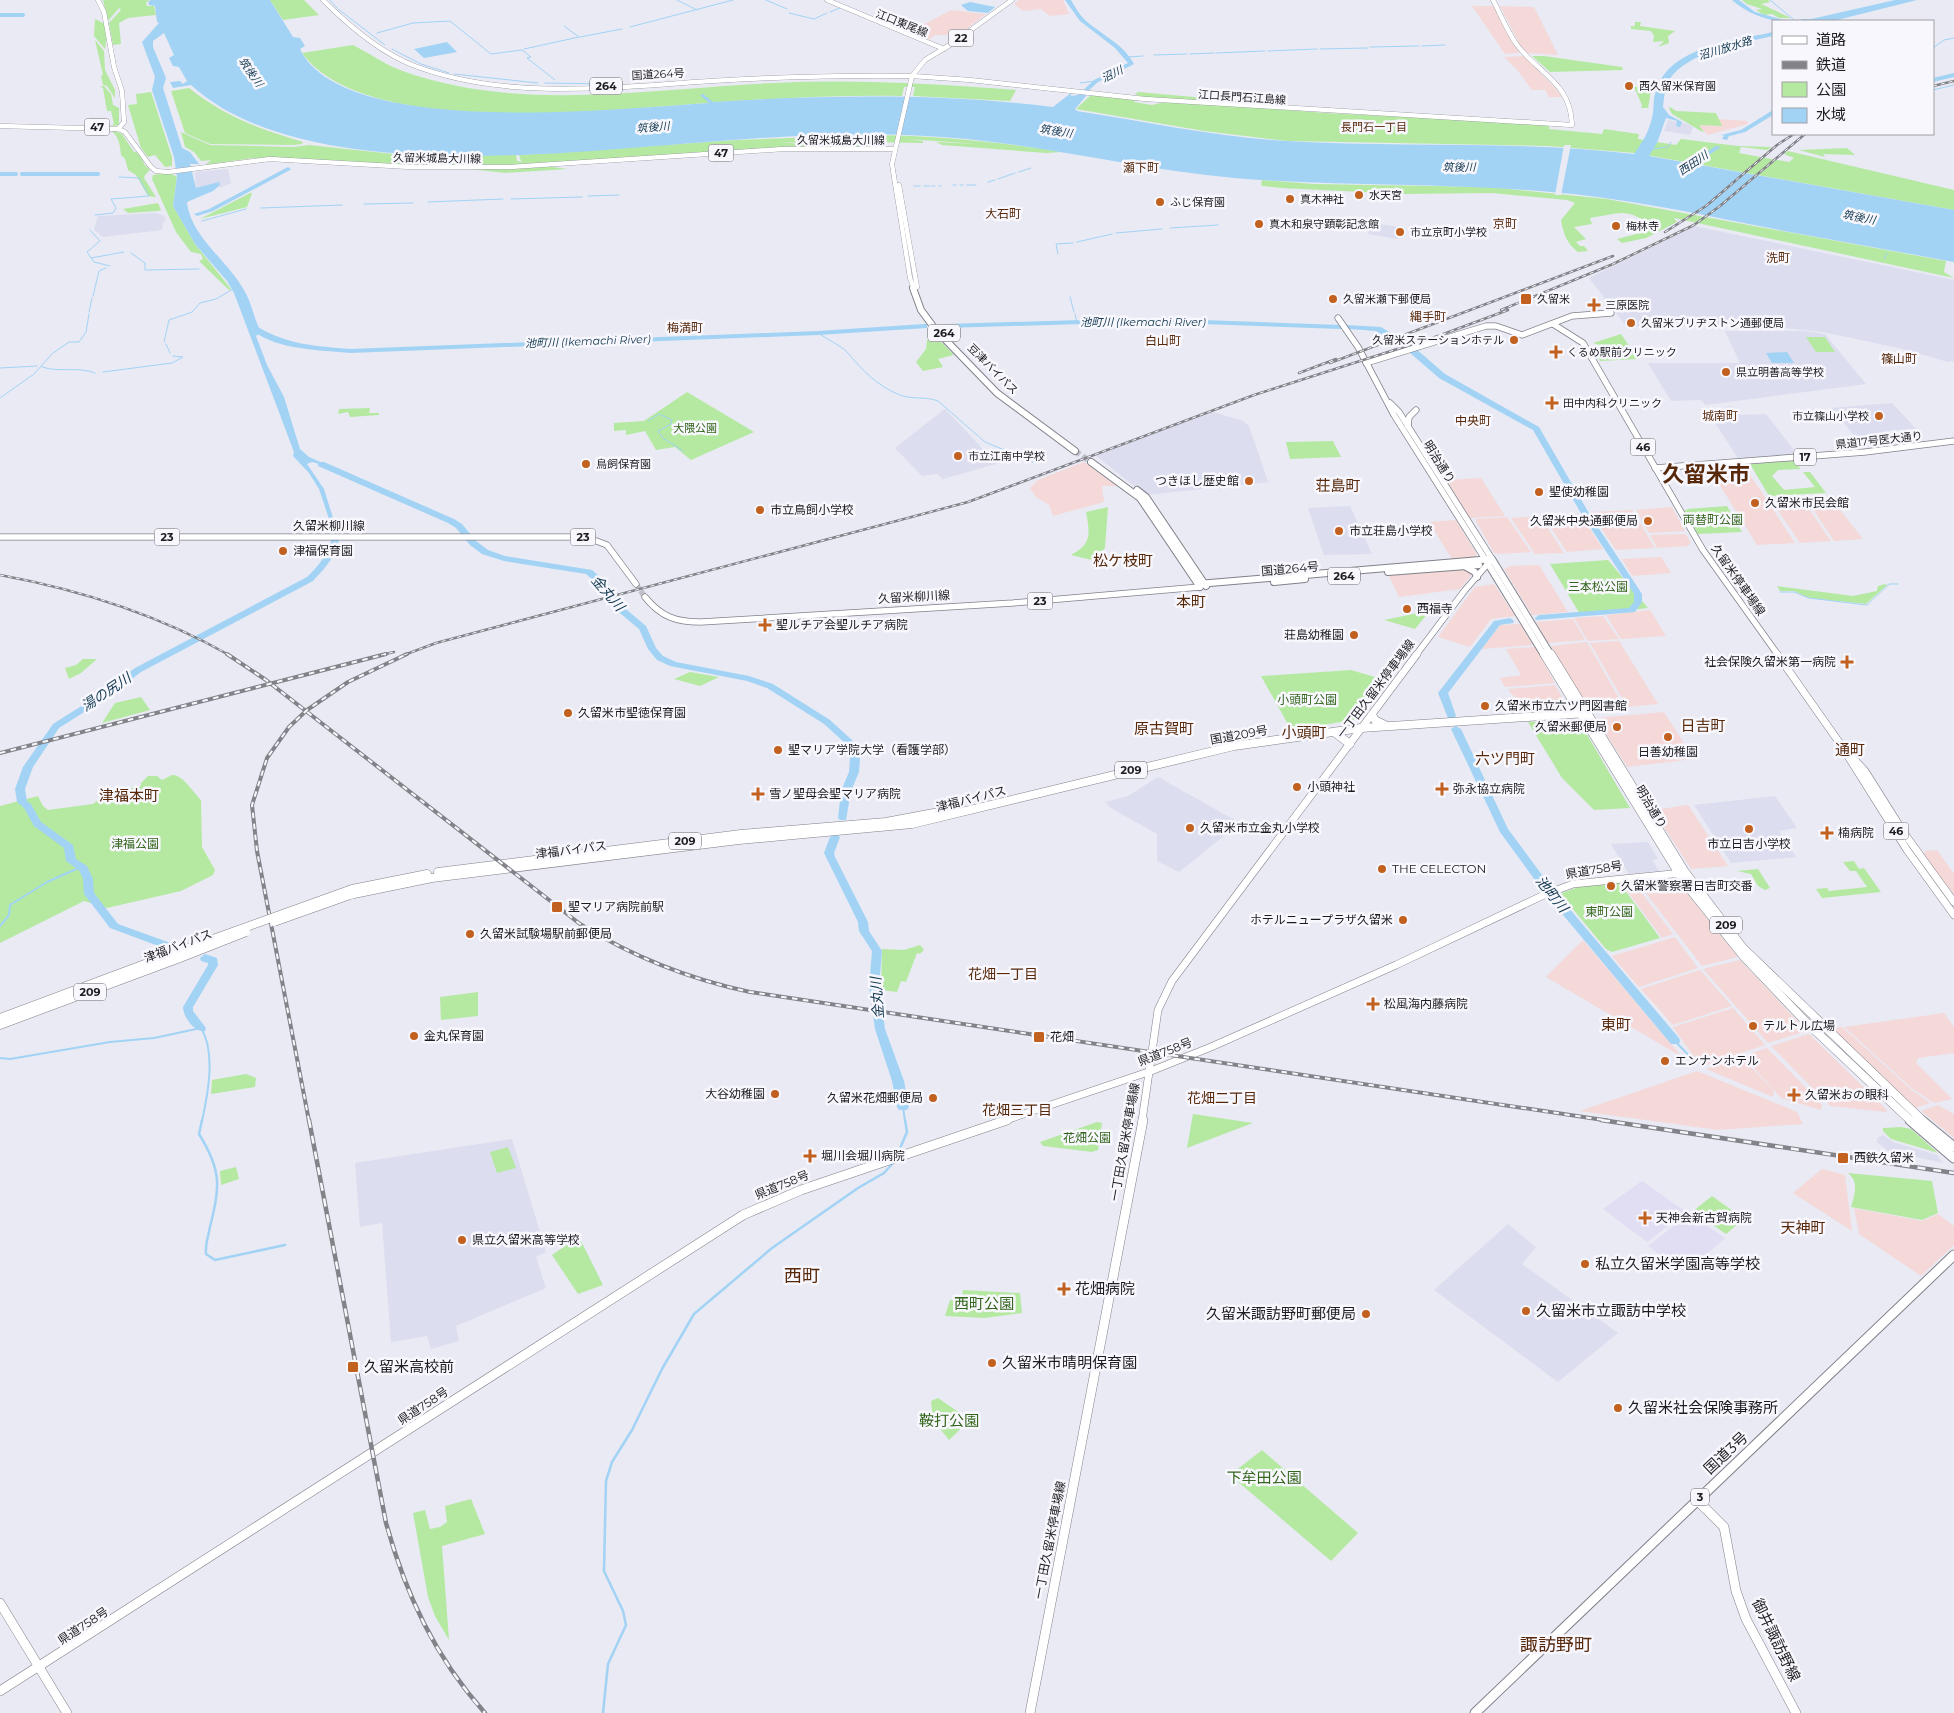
<svg xmlns="http://www.w3.org/2000/svg" width="1954" height="1713" font-family="Montserrat,'Noto Sans JP',sans-serif">
  <style>
    .commercial { fill: #f4d9d8 }
    .built { fill: #dcddee }
    .medical { fill: #e1ddf3 }
    .green { fill: #b5e9a2 }
    .water { fill: #a2d3f5 }
    .pier { fill: #e9eaf4 }
    .lines { fill: none; stroke-linecap: round; stroke-linejoin: round }
    .stream-far2 { stroke: #a2d3f5; stroke-width: 1 }
    .stream-far1 { stroke: #a2d3f5; stroke-width: 2 }
    .stream { stroke: #a2d3f5; stroke-width: 2.5 }
    .canal { stroke: #a2d3f5; stroke-width: 4 }
    .river { fill: #a2d3f5; fill-rule: evenodd }
    .major-tunnel { stroke: #c0c1ca; stroke-width: 5.5; stroke-dasharray: 5.5 2.5; stroke-linecap: butt }
    .highway-tunnel { stroke: #c0c1ca; stroke-width: 6; stroke-dasharray: 6 3; stroke-linecap: butt }
    .major-far3-casing { stroke: #80818a; stroke-width: 5 }
    .major-far2-casing { stroke: #80818a; stroke-width: 7 }
    .major-far1-casing { stroke: #80818a; stroke-width: 8 }
    .major-casing { stroke: #80818a; stroke-width: 10 }
    .highway-far3-casing { stroke: #80818a; stroke-width: 5 }
    .highway-far2-casing { stroke: #80818a; stroke-width: 8 }
    .highway-far1-casing { stroke: #80818a; stroke-width: 9 }
    .highway-casing { stroke: #80818a; stroke-width: 11 }
    .major-far3 { stroke: #fff; stroke-width: 4.5 }
    .major-far2 { stroke: #fff; stroke-width: 5.5 }
    .major-far1 { stroke: #fff; stroke-width: 7 }
    .major { stroke: #fff; stroke-width: 9 }
    .highway-far3 { stroke: #fff; stroke-width: 4.5 }
    .highway-far2 { stroke: #fff; stroke-width: 6 }
    .highway-far1 { stroke: #fff; stroke-width: 8 }
    .highway { stroke: #fff; stroke-width: 9 }
    .rail-far2-casing { stroke: #828289; stroke-width: 2.5 }
    .rail-far1-casing { stroke: #828289; stroke-width: 4 }
    .rail-casing { stroke: #828289; stroke-width: 4.5 }
    .rail-far2 { stroke: #f7f7fd; stroke-width: 1; stroke-dasharray: 4; stroke-linecap: butt }
    .rail-far1 { stroke: #f7f7fd; stroke-width: 2; stroke-dasharray: 5.5; stroke-linecap: butt }
    .rail { stroke: #f7f7fd; stroke-width: 2.5; stroke-dasharray: 8; stroke-linecap: butt }
    .highway-bridge-casing { stroke: #80818a; stroke-width: 9; stroke-linecap: butt }
    .highway-bridge { stroke: #fff; stroke-width: 8 }
    .poi-dot { fill: #c1601f; stroke: #f7f7fd; stroke-width: 2 }
    .labels { text-anchor: middle; stroke-width: 5; stroke-linejoin: round; paint-order: stroke }
    .far-street-label { font-size: 11px; fill: #1d1d21; stroke: #f7f7fd }
    .shield { fill: #f7f7fd; stroke: #5e5e63; stroke-width: 1 }
    .shield-label { font-size: 11px; font-weight: bold; fill: #1d1d21 }
    .far-water-label { font-size: 11px; font-style: italic; fill: #133950; stroke: #f7f7fd }
    .far-poi-label { font-size: 11px; fill: #1d1d21; stroke: #f7f7fd; text-anchor: start }
    .far-neighbourhood-label { font-size: 11px; fill: #57290a; stroke: #f7f7fd }
    .far-park-label { font-size: 11px; fill: #34661d; stroke: #f7f7fd }
    .far-quarter-label { font-size: 12px; fill: #57290a; stroke: #f7f7fd }
    .street-label { font-size: 12px; fill: #1d1d21; stroke: #f7f7fd }
    .poi-label { font-size: 12px; fill: #1d1d21; stroke: #f7f7fd; text-anchor: start }
    .park-label { font-size: 12px; fill: #34661d; stroke: #f7f7fd }
    .water-label { font-size: 14px; font-style: italic; fill: #133950; stroke: #f7f7fd }
    .neighbourhood-label { font-size: 14px; fill: #57290a; stroke: #f7f7fd }
    .quarter-label { font-size: 15px; fill: #57290a; stroke: #f7f7fd }
    .near-poi-label { font-size: 15px; fill: #1d1d21; stroke: #f7f7fd; text-anchor: start }
    .near-park-label { font-size: 15px; fill: #34661d; stroke: #f7f7fd }
    .near-street-label { font-size: 15px; fill: #1d1d21; stroke: #f7f7fd }
    .near-quarter-label { font-size: 18px; fill: #57290a; stroke: #f7f7fd }
    .town-label { font-size: 22px; font-weight: bold; fill: #57290a; stroke: #f7f7fd }
  </style>
  <rect width="100%" height="100%" fill="#e9eaf4"/>
  <g class="commercial">
    <polygon points="1019,0 1063,0 1069,14 1050,16 1041,9 1023,11 1014,4"/>
    <polygon points="1472,6 1494,6 1512,43 1520,53 1505,54"/>
    <polygon points="1500,6 1534,7 1558,55 1527,53 1520,45"/>
    <polygon points="951,10 986,14 959,35 935,35 927,41 908,33"/>
    <polygon points="1524,56 1554,87 1562,97 1549,97 1545,90 1532,90 1519,72 1504,57"/>
    <polygon points="1717,119 1747,121 1748,124 1708,135 1698,125 1722,126"/>
    <polygon points="1084,462 1117,486 1102,486 1104,502 1053,516 1049,505 1036,497 1030,488 1038,480"/>
    <polygon points="1743,464 1795,543 1757,545 1708,466"/>
    <polygon points="1481,478 1505,516 1468,518 1447,480"/>
    <polygon points="1833,501 1863,539 1834,541 1809,503"/>
    <polygon points="1805,503 1831,541 1800,543 1775,506"/>
    <polygon points="1672,507 1685,531 1649,533 1636,510"/>
    <polygon points="1632,510 1655,548 1616,550 1590,512"/>
    <polygon points="1580,514 1603,549 1567,552 1543,516"/>
    <polygon points="1540,516 1564,553 1535,554 1511,518"/>
    <polygon points="1507,517 1531,552 1502,554 1494,553 1475,519"/>
    <polygon points="1456,520 1477,555 1472,558 1452,559 1429,522"/>
    <polygon points="1685,534 1691,542 1688,546 1657,548 1650,535"/>
    <polygon points="1661,557 1671,573 1632,576 1622,559"/>
    <polygon points="1539,565 1568,612 1532,615 1504,569 1510,566"/>
    <polygon points="1463,567 1473,573 1460,589 1399,597 1388,574"/>
    <polygon points="1494,584 1515,616 1491,619 1470,647 1438,637 1475,587"/>
    <polygon points="1650,610 1666,636 1621,639 1606,615"/>
    <polygon points="1603,616 1619,639 1588,641 1574,618"/>
    <polygon points="1573,619 1585,640 1548,643 1536,622"/>
    <polygon points="1520,624 1533,645 1482,649 1500,625"/>
    <polygon points="1619,641 1658,704 1627,707 1590,643"/>
    <polygon points="1587,642 1624,707 1594,710 1587,708 1551,646"/>
    <polygon points="1535,647 1555,683 1505,687 1500,678 1521,675 1506,649"/>
    <polygon points="1555,685 1568,707 1564,711 1526,713 1508,689"/>
    <polygon points="1664,712 1694,759 1627,767 1596,718"/>
    <polygon points="1688,805 1728,866 1691,869 1653,810"/>
    <polygon points="1937,850 1954,874 1954,895 1924,854 1925,851"/>
    <polygon points="1673,876 1738,957 1702,966 1635,879"/>
    <polygon points="1631,879 1673,934 1662,938 1619,880"/>
    <polygon points="1675,937 1698,968 1639,987 1612,956"/>
    <polygon points="1583,940 1682,1057 1546,977"/>
    <polygon points="1740,960 1803,1027 1807,1031 1768,1043 1703,969"/>
    <polygon points="1700,970 1732,1006 1673,1025 1641,989"/>
    <polygon points="1733,1008 1765,1045 1701,1067 1673,1027"/>
    <polygon points="1944,1013 1954,1027 1954,1053 1918,1058 1916,1063 1952,1099 1934,1103 1913,1089 1844,1027"/>
    <polygon points="1842,1027 1912,1090 1930,1103 1915,1108 1830,1029"/>
    <polygon points="1809,1034 1887,1110 1886,1112 1830,1106 1771,1046"/>
    <polygon points="1767,1048 1820,1102 1822,1105 1821,1110 1781,1098 1743,1056"/>
    <polygon points="1741,1057 1774,1091 1773,1097 1706,1069"/>
    <polygon points="1697,1071 1797,1112 1803,1124 1718,1130 1580,1111"/>
    <polygon points="1938,1105 1954,1114 1954,1138 1921,1111"/>
    <polygon points="1822,1169 1845,1175 1852,1231 1793,1193"/>
    <polygon points="1854,1208 1922,1221 1938,1214 1954,1226 1954,1245 1921,1276 1859,1234"/>
  </g>
  <g class="built">
    <polygon points="1668,120 1678,122 1676,126 1680,126 1682,122 1687,124 1693,127 1690,135 1664,131"/>
    <polygon points="228,169 231,183 219,188 220,185 196,188 195,172"/>
    <polygon points="157,213 164,216 166,221 163,222 162,230 103,237 94,230 98,216"/>
    <polygon points="1371,223 1400,227 1397,239 1368,234"/>
    <polygon points="1694,226 1954,280 1954,361 1948,362 1899,348 1822,332 1765,326 1626,326 1589,278"/>
    <polygon points="1725,331 1804,331 1825,334 1866,384 1705,405 1701,400 1671,401 1648,363 1740,363"/>
    <polygon points="1892,403 1916,429 1883,431 1893,442 1872,443 1868,440 1858,440 1831,408"/>
    <polygon points="1732,406 1740,415 1766,414 1797,454 1739,460 1712,418 1732,416 1725,407"/>
    <polygon points="945,409 967,432 996,464 943,479 937,474 922,476 895,448"/>
    <polygon points="1210,411 1243,421 1249,426 1268,482 1146,495 1096,456"/>
    <polygon points="1350,506 1372,554 1324,555 1308,508"/>
    <polygon points="1158,777 1240,823 1179,872 1157,861 1157,834 1111,808 1105,802 1128,796"/>
    <polygon points="1775,796 1797,828 1779,831 1796,857 1731,863 1694,805"/>
    <polygon points="1648,842 1658,859 1652,860 1659,871 1629,874 1611,844"/>
    <polygon points="1883,1135 1893,1142 1937,1155 1943,1163 1888,1151 1877,1142 1877,1138"/>
    <polygon points="512,1139 546,1252 536,1257 546,1288 456,1326 459,1341 431,1349 427,1336 391,1342 382,1223 360,1227 355,1163"/>
    <polygon points="1508,1224 1536,1247 1522,1264 1618,1333 1558,1382 1434,1290"/>
  </g>
  <g class="medical">
    <polygon points="1642,1181 1686,1212 1647,1242 1603,1209"/>
    <polygon points="1689,1214 1725,1238 1686,1273 1648,1246"/>
  </g>
  <g class="green">
    <polygon points="103,0 150,0 146,2 147,6 154,6 156,15 128,18 119,23 121,44 113,45 109,23 121,10 119,8 108,21"/>
    <polygon points="270,0 304,0 319,15 283,20"/>
    <polygon points="1742,0 1768,0 1770,2 1761,4 1791,18 1779,18 1772,14 1764,15 1756,10 1762,9 1747,4"/>
    <polygon points="95,19 105,24 107,35 105,49 94,36"/>
    <polygon points="1635,22 1641,22 1640,26 1675,31 1668,36 1669,43 1658,47 1664,41 1653,42 1654,36 1651,31 1631,29 1631,26 1635,26"/>
    <polygon points="95,40 104,51 105,70 115,90 115,98 107,86 103,85 101,76 103,75"/>
    <path d="M353,45C369,53 384,64 400,70C519,114 652,88 774,83C855,79 936,84 1016,90L1010,101L913,96L915,87H904L902,96C841,95 781,98 721,102C622,108 367,142 302,53Z"/>
    <polygon points="1532,56 1544,56 1622,67 1623,70 1550,72"/>
    <polygon points="1643,84 1652,85 1648,108 1641,108 1642,105 1634,87 1644,87"/>
    <polygon points="100,86 104,86 111,94 113,105 119,108 119,125 110,126 114,124 111,111 107,111 103,88"/>
    <path d="M189,88C226,117 259,129 303,142L302,144L293,145L210,144L185,133L171,91Z"/>
    <polygon points="151,92 172,157 172,166 165,167 155,155 148,157 141,148 128,105 137,104 136,94"/>
    <polygon points="1138,92 1261,103 1220,103 1142,97 1135,94"/>
    <polygon points="1093,93 1135,99 1134,102 1152,105 1170,101 1326,113 1549,124 1549,129 1602,134 1604,129 1639,134 1638,139 1676,145 1681,139 1738,146 1772,147 1767,150 1741,147 1739,153 1789,162 1794,158 1784,154 1788,151 1954,190 1954,210 1635,153 1548,146 1287,141 1204,131 1076,109"/>
    <polygon points="1670,107 1676,111 1716,113 1722,126 1699,125 1704,132 1701,131 1672,114 1669,108"/>
    <path d="M109,129L122,134L134,152L140,153L144,164L150,170L145,175L144,178L156,197L148,196L136,175L128,170L125,159L121,155C120,145 119,135 109,129Z"/>
    <polygon points="181,132 210,145 293,147 309,145 403,155 516,155 517,161 537,165 429,167 253,158 205,165 211,160 201,161 194,152 185,147"/>
    <path d="M877,135C939,136 1001,142 1062,152L1046,153L942,145L936,142L979,144L906,139L923,141V143L872,142V147L782,142L821,147L550,164L524,163L521,161L519,155L737,140Z"/>
    <polygon points="1847,148 1855,155 1823,154 1825,157 1799,150"/>
    <polygon points="544,166 568,169 506,173 469,169"/>
    <polygon points="160,174 172,174 177,177 173,206 195,244 231,289 229,290 199,261 203,259 201,254 191,252 176,232 152,179 153,175"/>
    <path d="M1262,180L1314,184L1490,187L1607,199L1946,261L1944,272L1954,278L1674,218L1677,222L1646,238L1622,243L1617,239L1648,231L1646,229L1652,227C1626,206 1621,214 1590,218L1592,224L1574,227L1586,239L1576,242L1580,246H1584L1588,251L1578,252C1567,244 1563,233 1561,220L1575,203L1567,200L1492,193L1405,194L1281,188L1263,186L1261,185Z"/>
    <polygon points="250,193 252,193 247,207 200,219"/>
    <polygon points="158,203 161,210 158,211 128,213 123,209"/>
    <polygon points="1621,334 1638,359 1600,361 1593,347 1600,345 1593,343"/>
    <polygon points="1806,337 1825,337 1835,352 1816,352"/>
    <polygon points="927,340 939,340 954,355 938,359 943,367 923,371 916,362 926,349"/>
    <polygon points="687,392 754,432 691,460 675,447 656,450 645,431 626,435 626,430 614,431 614,423 644,421"/>
    <polygon points="370,408 369,413 379,413 379,415 350,417 348,412 338,414 339,409"/>
    <polygon points="1333,441 1341,457 1290,459 1286,442"/>
    <polygon points="1793,461 1801,469 1778,470 1772,476 1784,490 1815,487 1803,472 1810,472 1826,493 1769,496 1750,464"/>
    <polygon points="1727,506 1742,532 1698,534 1684,511 1688,509"/>
    <path d="M1108,507L1105,548L1092,560L1071,555C1092,544 1090,534 1086,512Z"/>
    <polygon points="1608,560 1648,608 1581,616 1550,564"/>
    <polygon points="1885,584 1887,585 1866,604 1809,598 1794,591 1780,591 1777,586 1853,596 1877,591 1878,586"/>
    <polygon points="1423,606 1424,611 1429,612 1415,629 1384,620 1418,613 1415,607"/>
    <polygon points="83,659 97,659 81,673 69,679 65,668 76,665"/>
    <polygon points="1351,670 1385,680 1357,719 1296,730 1289,726 1261,676"/>
    <polygon points="690,672 719,677 700,686 674,679"/>
    <polygon points="141,697 150,710 102,723 115,703"/>
    <polygon points="1573,721 1582,726 1630,808 1594,810 1562,778 1528,722"/>
    <path d="M172,775C182,774 193,792 201,800L202,847L215,870L213,875L181,891L107,908L84,901L0,943V806L38,796L43,806L48,810L93,804L106,794L141,786V783L148,776H157L162,780Z"/>
    <polygon points="1854,861 1859,869 1864,868 1881,892 1822,898 1816,889 1827,888 1829,891 1867,887 1856,871 1850,871 1843,862"/>
    <polygon points="1758,869 1770,888 1765,890 1758,886 1751,874 1737,871"/>
    <polygon points="1619,882 1660,938 1612,952 1606,949 1562,896 1562,893 1581,886"/>
    <polygon points="920,945 924,950 920,954 917,953 906,982 901,981 897,992 881,990 882,949 904,950"/>
    <polygon points="478,992 478,1016 441,1020 440,997"/>
    <polygon points="246,1074 256,1078 255,1087 211,1094 212,1080"/>
    <polygon points="1193,1114 1253,1123 1187,1148"/>
    <polygon points="1097,1122 1102,1123 1098,1150 1092,1152 1043,1146 1040,1142"/>
    <polygon points="1901,1127 1911,1129 1938,1153 1891,1139 1883,1131 1883,1128"/>
    <polygon points="508,1147 516,1168 497,1173 490,1152"/>
    <polygon points="236,1167 239,1179 221,1185 220,1171"/>
    <path d="M1848,1173L1932,1181L1938,1213L1922,1220L1851,1207C1855,1194 1859,1182 1848,1173Z"/>
    <polygon points="1712,1196 1744,1219 1726,1234 1693,1211"/>
    <polygon points="579,1237 603,1285 578,1294 552,1255"/>
    <polygon points="963,1290 1020,1293 1022,1313 985,1318 945,1316 950,1300 961,1300"/>
    <polygon points="938,1398 970,1420 949,1440 933,1420 931,1401"/>
    <polygon points="1262,1450 1358,1533 1331,1561 1230,1475"/>
    <polygon points="471,1499 485,1534 442,1546 449,1640 435,1616 428,1597 413,1513 425,1510 430,1529 440,1527 447,1522 445,1506"/>
  </g>
  <g class="water">
    <path d="M151,0H270L293,37L300,38L305,46L300,49C343,140 624,108 709,103L700,95L703,94L713,102C827,95 939,93 1053,107L1071,93V96L1086,94V96L1075,109L1077,111C1147,122 1217,137 1287,141C1403,148 1519,140 1634,154C1644,140 1650,130 1653,113C1654,106 1653,98 1656,91C1669,46 1735,41 1773,32V36C1742,43 1688,51 1669,80C1665,87 1664,98 1663,107L1669,115L1682,122L1680,127L1676,126L1677,121L1666,118L1657,143L1649,156L1954,210V262C1901,252 1848,243 1795,233C1721,219 1648,202 1573,194C1460,182 1345,187 1234,178C1144,170 1057,148 967,139C881,130 793,135 707,142C566,152 303,187 191,85L173,88L170,82L180,81L183,84L187,81L179,67L173,66L169,58L174,55L164,33L153,41V47L166,78L163,88L182,148L190,152L199,164H190L196,188L219,182L220,185L213,191L187,202C191,238 229,261 245,292C252,304 254,319 261,332L256,336L267,365L284,397L300,449L309,457L334,468L312,462L307,464L324,489L338,534H334L319,489L309,473L293,456L294,452L234,293L227,281L195,244L173,206L177,177L174,157L152,90L155,77L142,42L159,23L157,22L155,6L149,5L148,2Z"/>
    <polygon points="1895,0 1917,0 1833,21 1807,20"/>
    <polygon points="970,2 995,7 988,13 968,11 961,5"/>
    <polygon points="447,42 457,52 424,58 414,49"/>
    <polygon points="1787,352 1794,363 1772,363 1766,353"/>
  </g>
  <polygon class="pier" points="1564,145 1571,145 1561,195 1555,195"/>
  <g class="lines">
    <g class="stream-far2">
      <polyline points="330,0 337,8"/>
      <polyline points="677,0 697,10"/>
      <polyline points="766,0 787,9"/>
      <polyline points="1770,0 1793,19"/>
      <polyline points="338,9 385,45"/>
      <polyline points="830,12 840,8"/>
      <polyline points="789,13 814,19 827,13"/>
      <polyline points="630,27 733,0"/>
      <polyline points="377,33 413,23 450,21 491,54 522,50 531,57 527,58 555,80"/>
      <polyline points="580,37 622,29"/>
      <polyline points="1422,46 1445,45"/>
      <polyline points="1370,47 1419,46"/>
      <polyline points="1933,48 1944,40 1954,38"/>
      <polyline points="392,49 421,64 449,73"/>
      <polyline points="524,49 579,37 564,26"/>
      <polyline points="1320,49 1368,48"/>
      <polyline points="1268,51 1317,49"/>
      <polyline points="1216,53 1265,51"/>
      <polyline points="1190,54 1214,53"/>
      <polyline points="1154,55 1187,54"/>
      <polyline points="1128,57 1143,56"/>
      <polyline points="454,74 538,83"/>
      <polyline points="1106,82 1111,78 1107,76"/>
      <polyline points="545,83 608,84"/>
      <polyline points="1080,83 1096,81"/>
      <polyline points="1933,90 1954,85"/>
      <polyline points="1734,133 1734,135"/>
      <polyline points="1722,135 1727,135"/>
      <polyline points="1651,149 1668,147 1671,142"/>
      <polyline points="1019,172 1031,168"/>
      <polyline points="998,179 1015,173"/>
      <polyline points="988,182 995,180"/>
      <polyline points="953,185 956,185"/>
      <polyline points="960,185 963,185"/>
      <polyline points="967,185 976,185"/>
      <polyline points="914,186 920,186"/>
      <polyline points="924,186 930,186"/>
      <polyline points="932,186 935,186"/>
      <polyline points="939,186 941,186"/>
      <polyline points="588,196 619,195"/>
      <polyline points="511,199 582,197"/>
      <polyline points="428,202 503,199"/>
      <polyline points="364,204 413,203"/>
      <polyline points="261,208 342,205"/>
      <polyline points="95,215 113,213 116,208 111,199 149,196 139,178 119,177"/>
      <polyline points="202,221 246,209"/>
      <polyline points="1170,228 1218,225"/>
      <polyline points="90,230 100,241 87,252 91,258 124,252"/>
      <polyline points="1116,233 1162,229"/>
      <polyline points="1077,242 1112,234"/>
      <polyline points="131,253 145,263 145,270 199,269"/>
      <polyline points="1058,254 1056,244 1073,243"/>
      <polyline points="91,258 94,262 110,266"/>
      <polyline points="1884,259 1887,253"/>
      <polyline points="93,296 99,271 106,268"/>
      <polyline points="1070,297 1074,312"/>
      <polyline points="89,312 92,298"/>
      <polyline points="1075,314 1077,323"/>
      <path d="M818,333C824,337 844,348 847,352C862,370 877,386 900,395C913,400 926,396 938,401L985,442L1033,462"/>
      <polyline points="164,342 169,320 192,312 200,303 216,299 233,289"/>
      <polyline points="166,344 170,353"/>
      <polyline points="53,353 69,342 79,342 86,332 89,314"/>
      <path d="M42,367C60,373 77,366 95,373"/>
      <polyline points="0,368 37,366"/>
      <polyline points="103,372 172,363 183,357 173,356"/>
      <polyline points="0,398 34,374 52,354"/>
      <polyline points="648,421 659,414 672,420 671,424 658,431 663,438 683,451"/>
      <polyline points="1780,592 1794,592 1809,598 1867,605 1889,584 1898,584"/>
    </g>
    <g class="stream-far1">
      <polyline points="0,926 9,915 10,905 47,882 81,867"/>
      <polyline points="1675,1041 1695,1062"/>
      <path d="M0,1058L10,1059L110,1042L154,1038L201,1028C216,1052 208,1094 202,1121"/>
      <polyline points="903,1107 905,1121"/>
    </g>
    <g class="stream">
      <path d="M202,1120L199,1134C222,1171 220,1186 210,1227C208,1238 205,1243 206,1254L215,1260L285,1245"/>
      <polyline points="898,1153 907,1132 905,1120"/>
      <polyline points="603,1713 608,1664 626,1625 623,1611 604,1571 606,1481 612,1462 632,1430 662,1369 694,1314 772,1248 858,1188 884,1173 894,1162"/>
    </g>
    <g class="canal">
      <polyline points="0,15 23,15"/>
      <polyline points="0,174 16,174"/>
      <polyline points="22,174 98,174"/>
    </g>
    <g class="river">
      <path d="M1065,0H1071C1075,7 1079,14 1084,19C1101,35 1123,43 1134,64L1098,82L1077,101L1074,99L1075,98L1094,80L1128,63L1115,48L1080,21Z"/>
      <path d="M1732,0H1739L1755,12L1787,21C1767,22 1747,13 1732,0Z"/>
      <polygon points="1802,19 1820,19 1823,21 1799,21"/>
      <polygon points="1954,73 1954,77 1933,82 1933,78"/>
      <polygon points="1773,110 1773,115 1745,132 1729,136 1727,140 1722,139 1725,134 1741,130"/>
      <polygon points="1716,146 1721,147 1683,172 1679,172 1679,170"/>
      <polygon points="288,167 291,169 290,170 213,211 197,216 194,214 209,209"/>
      <polygon points="1147,318 1341,325 1345,327 1341,329 1147,322 945,328 941,326 945,324"/>
      <path d="M924,324H927V328L818,335L350,353C320,350 274,350 251,329L258,327C288,345 316,346 350,349L818,331Z"/>
      <polygon points="1346,325 1381,327 1415,348 1445,374 1539,427 1590,515 1642,594 1642,602 1635,612 1536,620 1535,618 1539,615 1629,608 1634,602 1634,594 1582,515 1533,430 1439,378 1409,352 1376,331 1349,329 1345,327"/>
      <polygon points="318,462 324,462 454,519 462,524 476,541 488,550 505,556 592,570 608,584 621,605 646,626 656,648 663,656 676,662 749,676 773,684 830,720 852,740 860,759 859,772 851,791 846,820 840,820 838,818 841,791 849,772 850,759 845,743 824,724 767,688 747,681 670,666 657,660 648,649 639,629 615,609 602,588 586,574 504,561 482,554 470,545 456,528 448,523 318,466"/>
      <path d="M331,525H334L338,527C343,549 327,566 313,581L141,672L111,695L59,728L33,767L25,789L27,801L31,804L41,822L73,845L76,859L87,866L93,879L94,893L118,924L176,945L177,947L172,951L110,928L84,894L83,879L79,870L66,861L64,848L34,826L24,808L17,802L15,789L23,767L53,724L105,691L135,668L307,577C317,567 328,555 331,541C332,535 330,530 331,525Z"/>
      <polygon points="1510,618 1514,621 1513,623 1500,625 1448,693 1456,716 1454,718 1448,718 1438,693 1494,621"/>
      <polygon points="1456,726 1461,729 1508,829 1551,887 1679,1038 1680,1041 1679,1044 1671,1044 1543,891 1500,832 1451,729"/>
      <polygon points="835,834 840,837 834,853 835,857 868,922 869,931 882,951 879,987 885,1029 904,1081 909,1107 907,1110 899,1110 897,1107 892,1081 875,1029 869,987 872,951 859,931 858,922 824,853 830,837"/>
      <path d="M205,954L217,958L218,965L193,1007V1011L206,1028L205,1031C195,1033 183,1017 183,1007L208,965V963L201,961L200,958Z"/>
    </g>
    <polyline class="major-tunnel" points="636,584 645,597"/>
    <polyline class="highway-tunnel" points="1075,451 1091,462"/>
    <defs>
      <g id="major-far3">
        <polyline points="98,0 104,12 114,67 122,91 124,122 118,129"/>
        <polyline points="827,0 944,49"/>
        <path d="M912,76L970,80L1145,99L1572,125C1571,83 1539,74 1517,45C1507,31 1501,15 1493,0"/>
        <polyline points="912,76 925,60 953,43 1012,0"/>
        <polyline points="0,126 118,129 125,132 151,167 156,171 168,172 270,159 410,167 510,167 783,149 894,149"/>
      </g>
      <g id="major-far2">
        <polyline points="1338,318 1358,347 1394,415 1485,559"/>
        <polyline points="1553,324 1583,343 1703,550 1778,655"/>
        <polyline points="1366,363 1486,326 1496,326 1522,335 1572,316 1611,313"/>
        <polyline points="1390,403 1399,412 1492,559 1465,590 1416,655"/>
        <polyline points="1408,426 1409,417 1416,410"/>
        <polyline points="1655,468 1865,452 1954,441"/>
        <polyline points="0,537 586,537 607,545 636,584"/>
        <path d="M645,597C661,617 676,622 701,622L1013,603L1200,587"/>
      </g>
      <g id="major-far1">
        <polyline points="1777,654 1841,745 1907,850 1954,915"/>
        <polyline points="1841,745 1865,771 1904,833 1954,902"/>
        <polyline points="1003,1121 1151,1071 1211,1047 1396,965 1546,894 1573,884 1682,873"/>
        <polyline points="1142,1121 1158,1010 1172,981 1417,654"/>
      </g>
      <g id="major">
        <polyline points="1697,1500 1724,1527 1736,1591 1746,1619 1796,1713"/>
        <polyline points="0,1603 67,1713"/>
        <polyline points="0,1691 743,1215 801,1190 1007,1120"/>
        <polyline points="1030,1713 1143,1120"/>
      </g>
      <g id="highway-far3">
        <path d="M323,0C349,26 380,53 415,66C508,101 615,87 711,81C778,77 845,75 912,76L892,164L910,278L914,289"/>
        <polyline points="899,185 917,287"/>
      </g>
      <g id="highway-far2">
        <polyline points="913,288 921,310 935,329 997,393 1075,451"/>
        <polyline points="1091,462 1140,498 1200,587"/>
        <polyline points="1137,490 1146,497 1206,586"/>
        <polyline points="1485,559 1544,655"/>
        <polyline points="1466,567 1475,572 1477,577"/>
        <polyline points="1388,572 1479,565"/>
        <polyline points="1274,582 1305,579"/>
        <polyline points="1198,584 1492,559 1551,655"/>
      </g>
      <g id="highway-far1">
        <polyline points="1544,654 1684,882 1744,957 1805,1021 1911,1121"/>
        <polyline points="1551,654 1685,872 1743,948 1923,1121"/>
        <polyline points="1372,715 1375,720 1385,725"/>
        <polyline points="1334,732 1350,744"/>
        <polyline points="438,872 741,834 886,822 955,809"/>
        <polyline points="352,889 427,874"/>
        <polyline points="354,894 432,878 739,840 912,824 1234,746 1361,728 1587,713"/>
        <polyline points="0,1018 177,952"/>
        <polyline points="0,1025 180,958"/>
      </g>
      <g id="highway">
        <polyline points="1910,1120 1954,1158"/>
        <polyline points="1921,1120 1954,1147"/>
        <polyline points="1475,1713 1954,1255"/>
      </g>
    </defs>
    <use href="#major-far3" class="major-far3-casing"/>
    <use href="#major-far2" class="major-far2-casing"/>
    <use href="#major-far1" class="major-far1-casing"/>
    <use href="#major" class="major-casing"/>
    <use href="#highway-far3" class="highway-far3-casing"/>
    <use href="#highway-far2" class="highway-far2-casing"/>
    <use href="#highway-far1" class="highway-far1-casing"/>
    <use href="#highway" class="highway-casing"/>
    <use href="#major-far3" class="major-far3"/>
    <use href="#major-far2" class="major-far2"/>
    <use href="#major-far1" class="major-far1"/>
    <use href="#major" class="major"/>
    <use href="#highway-far3" class="highway-far3"/>
    <use href="#highway-far2" class="highway-far2"/>
    <use href="#highway-far1" class="highway-far1"/>
    <use href="#highway" class="highway"/>
    <defs>
      <g id="rail-far2">
        <polyline points="1933,86 1954,81"/>
        <polyline points="1665,232 1706,206 1777,145 1794,134"/>
        <polyline points="1501,310 1613,264 1694,225 1720,206 1805,134"/>
        <polyline points="1330,363 1613,256"/>
        <polyline points="1299,373 1336,359"/>
        <path d="M0,575C81,590 157,614 229,655"/>
        <polyline points="381,655 394,652"/>
        <polyline points="404,655 436,643 968,502 1254,395 1438,336 1508,310"/>
      </g>
      <g id="rail-far1">
        <path d="M227,654L266,680L580,924C633,957 689,979 750,992L1610,1121"/>
        <polyline points="0,753 386,654"/>
        <polyline points="309,1121 257,851 252,805 267,758 289,727 307,710 348,682 407,654"/>
      </g>
      <g id="rail">
        <path d="M309,1120L386,1523C406,1595 435,1657 485,1713"/>
        <polyline points="1601,1120 1954,1173"/>
      </g>
    </defs>
    <use href="#rail-far2" class="rail-far2-casing"/>
    <use href="#rail-far1" class="rail-far1-casing"/>
    <use href="#rail" class="rail-casing"/>
    <use href="#rail-far2" class="rail-far2"/>
    <use href="#rail-far1" class="rail-far1"/>
    <use href="#rail" class="rail"/>
    <defs>
      <g id="highway-bridge">
        <polyline points="274,922 350,895"/>
        <polyline points="177,952 352,889"/>
        <polyline points="180,958 246,932"/>
      </g>
    </defs>
    <use href="#highway-bridge" class="highway-bridge-casing"/>
    <use href="#highway-bridge" class="highway-bridge"/>
  </g>
  <g class="poi-dot">
    <circle cx="1629" cy="86" r="5"/>
    <circle cx="1359" cy="195" r="5"/>
    <circle cx="1290" cy="199" r="5"/>
    <circle cx="1160" cy="202" r="5"/>
    <circle cx="1259" cy="224" r="5"/>
    <circle cx="1616" cy="226" r="5"/>
    <circle cx="1400" cy="232" r="5"/>
    <circle cx="1333" cy="299" r="5"/>
    <rect x="1520" y="293" width="12" height="12" rx="2.5"/>
    <path d="M1591.5 297.5h5v5h5v5h-5v5h-5v-5h-5v-5h5z"/>
    <circle cx="1631" cy="323" r="5"/>
    <circle cx="1514" cy="340" r="5"/>
    <path d="M1553.5 344.5h5v5h5v5h-5v5h-5v-5h-5v-5h5z"/>
    <circle cx="1726" cy="372" r="5"/>
    <path d="M1549.5 395.5h5v5h5v5h-5v5h-5v-5h-5v-5h5z"/>
    <circle cx="1879" cy="416" r="5"/>
    <circle cx="958" cy="456" r="5"/>
    <circle cx="586" cy="464" r="5"/>
    <circle cx="1249" cy="481" r="5"/>
    <circle cx="1539" cy="492" r="5"/>
    <circle cx="1755" cy="503" r="5"/>
    <circle cx="760" cy="510" r="5"/>
    <circle cx="1648" cy="521" r="5"/>
    <circle cx="1339" cy="531" r="5"/>
    <circle cx="283" cy="551" r="5"/>
    <circle cx="1407" cy="609" r="5"/>
    <path d="M762.5 617.5h5v5h5v5h-5v5h-5v-5h-5v-5h5z"/>
    <circle cx="1354" cy="635" r="5"/>
    <path d="M1844.5 654.5h5v5h5v5h-5v5h-5v-5h-5v-5h5z"/>
    <circle cx="1485" cy="706" r="5"/>
    <circle cx="568" cy="713" r="5"/>
    <circle cx="1617" cy="727" r="5"/>
    <circle cx="1668" cy="737" r="5"/>
    <circle cx="778" cy="750" r="5"/>
    <circle cx="1297" cy="787" r="5"/>
    <path d="M1439.5 781.5h5v5h5v5h-5v5h-5v-5h-5v-5h5z"/>
    <path d="M755.5 786.5h5v5h5v5h-5v5h-5v-5h-5v-5h5z"/>
    <circle cx="1190" cy="828" r="5"/>
    <circle cx="1749" cy="829" r="5"/>
    <path d="M1824.5 825.5h5v5h5v5h-5v5h-5v-5h-5v-5h5z"/>
    <circle cx="1382" cy="869" r="5"/>
    <circle cx="1611" cy="886" r="5"/>
    <rect x="551" y="901" width="12" height="12" rx="2.5"/>
    <circle cx="1403" cy="920" r="5"/>
    <circle cx="470" cy="934" r="5"/>
    <path d="M1370.5 996.5h5v5h5v5h-5v5h-5v-5h-5v-5h5z"/>
    <circle cx="1753" cy="1026" r="5"/>
    <circle cx="414" cy="1036" r="5"/>
    <rect x="1033" y="1031" width="12" height="12" rx="2.5"/>
    <circle cx="1665" cy="1061" r="5"/>
    <circle cx="775" cy="1094" r="5"/>
    <path d="M1791.5 1087.5h5v5h5v5h-5v5h-5v-5h-5v-5h5z"/>
    <circle cx="933" cy="1098" r="5"/>
    <path d="M807.5 1148.5h5v5h5v5h-5v5h-5v-5h-5v-5h5z"/>
    <rect x="1837" y="1152" width="12" height="12" rx="2.5"/>
    <path d="M1642.5 1210.5h5v5h5v5h-5v5h-5v-5h-5v-5h5z"/>
    <circle cx="462" cy="1240" r="5"/>
    <circle cx="1585" cy="1264" r="5"/>
    <path d="M1061.5 1281.5h5v5h5v5h-5v5h-5v-5h-5v-5h5z"/>
    <circle cx="1526" cy="1311" r="5"/>
    <circle cx="1366" cy="1314" r="5"/>
    <circle cx="992" cy="1363" r="5"/>
    <rect x="347" y="1361" width="12" height="12" rx="2.5"/>
    <circle cx="1618" cy="1408" r="5"/>
  </g>
  <g class="labels">
    <g class="far-street-label">
      <text transform="translate(902 23) rotate(22)" y="4">江口東尾線</text>
      <text transform="translate(658 74) rotate(-3)" y="4">国道264号</text>
      <text transform="translate(1242 97) rotate(4)" y="4">江口長門石江島線</text>
      <text x="841" y="144">久留米城島大川線</text>
      <text transform="translate(437 158) rotate(1)" y="4">久留米城島大川線</text>
      <text transform="translate(993 369) rotate(45)" y="4">豆津バイパス</text>
      <text transform="translate(1879 440) rotate(-6)" y="4">県道17号医大通り</text>
    </g>
    <g class="shield">
      <rect x="948.5" y="29.5" width="25" height="17" rx="4"/>
      <rect x="590" y="77.5" width="32" height="17" rx="4"/>
      <rect x="84.5" y="118.5" width="25" height="17" rx="4"/>
      <rect x="708.5" y="144.5" width="25" height="17" rx="4"/>
      <rect x="928" y="324.5" width="32" height="17" rx="4"/>
      <rect x="1630.5" y="438.5" width="25" height="17" rx="4"/>
      <rect x="1794" y="448.5" width="22" height="17" rx="4"/>
      <rect x="154.5" y="528.5" width="25" height="17" rx="4"/>
      <rect x="570.5" y="528.5" width="25" height="17" rx="4"/>
      <rect x="1328" y="567.5" width="32" height="17" rx="4"/>
      <rect x="1027.5" y="592.5" width="25" height="17" rx="4"/>
      <rect x="1115" y="761.5" width="32" height="17" rx="4"/>
      <rect x="1883.5" y="822.5" width="25" height="17" rx="4"/>
      <rect x="669" y="832.5" width="32" height="17" rx="4"/>
      <rect x="1710" y="916.5" width="32" height="17" rx="4"/>
      <rect x="74" y="983.5" width="32" height="17" rx="4"/>
      <rect x="1691" y="1488.5" width="18" height="17" rx="4"/>
    </g>
    <g class="shield-label">
      <text x="961" y="42">22</text>
      <text x="606" y="90">264</text>
      <text x="97" y="131">47</text>
      <text x="721" y="157">47</text>
      <text x="944" y="337">264</text>
      <text x="1643" y="451">46</text>
      <text x="1805" y="461">17</text>
      <text x="167" y="541">23</text>
      <text x="583" y="541">23</text>
      <text x="1344" y="580">264</text>
      <text x="1040" y="605">23</text>
      <text x="1131" y="774">209</text>
      <text x="1896" y="835">46</text>
      <text x="685" y="845">209</text>
      <text x="1726" y="929">209</text>
      <text x="90" y="996">209</text>
      <text x="1700" y="1501">3</text>
    </g>
    <g class="far-water-label">
      <text transform="translate(1725 48) rotate(-17)" y="4">沼川放水路</text>
      <text transform="translate(251 72) rotate(55)" y="4">筑後川</text>
      <text transform="translate(1112 74) rotate(-26)" y="4">沼川</text>
      <text transform="translate(653 127) rotate(-4)" y="4">筑後川</text>
      <text transform="translate(1056 131) rotate(9)" y="4">筑後川</text>
      <text transform="translate(1693 163) rotate(-34)" y="4">西田川</text>
      <text x="1459" y="171">筑後川</text>
      <text transform="translate(1859 217) rotate(11)" y="4">筑後川</text>
      <text x="1143" y="326">池町川 (Ikemachi River)</text>
      <text transform="translate(588 341) rotate(-2)" y="4">池町川 (Ikemachi River)</text>
    </g>
    <g class="far-poi-label">
      <text x="1639" y="90">西久留米保育園</text>
      <text x="1369" y="199">水天宮</text>
      <text x="1300" y="203">真木神社</text>
      <text x="1170" y="206">ふじ保育園</text>
      <text x="1269" y="228">真木和泉守顕彰記念館</text>
      <text x="1626" y="230">梅林寺</text>
      <text x="1410" y="236">市立京町小学校</text>
      <text x="1343" y="303">久留米瀬下郵便局</text>
      <text x="1537" y="303">久留米</text>
      <text x="1605" y="309">三原医院</text>
      <text x="1641" y="327">久留米ブリヂストン通郵便局</text>
      <text x="1504" y="344" text-anchor="end">久留米ステーションホテル</text>
      <text x="1567" y="356">くるめ駅前クリニック</text>
      <text x="1736" y="376">県立明善高等学校</text>
      <text x="1563" y="407">田中内科クリニック</text>
      <text x="1869" y="420" text-anchor="end">市立篠山小学校</text>
      <text x="968" y="460">市立江南中学校</text>
      <text x="596" y="468">鳥飼保育園</text>
    </g>
    <g class="far-neighbourhood-label">
      <text x="1374" y="131">長門石一丁目</text>
    </g>
    <g class="far-park-label">
      <text x="695" y="432">大隈公園</text>
    </g>
    <g class="far-quarter-label">
      <text x="1141" y="172">瀬下町</text>
      <text x="1003" y="218">大石町</text>
      <text x="1505" y="228">京町</text>
      <text x="1778" y="262">洗町</text>
      <text x="1428" y="321">縄手町</text>
      <text x="685" y="332">梅満町</text>
      <text x="1163" y="345">白山町</text>
      <text x="1899" y="363">篠山町</text>
      <text x="1720" y="420">城南町</text>
      <text x="1473" y="425">中央町</text>
    </g>
    <g class="street-label">
      <text transform="translate(1439 462) rotate(58)" y="4">明治通り</text>
      <text x="329" y="530">久留米柳川線</text>
      <text transform="translate(1290 569) rotate(-5)" y="4">国道264号</text>
      <text transform="translate(1738 580) rotate(55)" y="4">久留米停車場線</text>
      <text transform="translate(914 597) rotate(-3)" y="4">久留米柳川線</text>
      <text transform="translate(1376 689) rotate(-53)" y="4">一丁田久留米停車場線</text>
      <text transform="translate(1239 735) rotate(-10)" y="4">国道209号</text>
      <text transform="translate(971 799) rotate(-14)" y="4">津福バイパス</text>
      <text transform="translate(1651 807) rotate(59)" y="4">明治通り</text>
      <text transform="translate(571 850) rotate(-7)" y="4">津福バイパス</text>
      <text transform="translate(1594 870) rotate(-9)" y="4">県道758号</text>
      <text transform="translate(178 946) rotate(-21)" y="4">津福バイパス</text>
      <text transform="translate(1165 1052) rotate(-21)" y="4">県道758号</text>
      <text transform="translate(1125 1142) rotate(-80)" y="4">一丁田久留米停車場線</text>
      <text transform="translate(782 1185) rotate(-22)" y="4">県道758号</text>
      <text transform="translate(423 1406) rotate(-33)" y="4">県道758号</text>
      <text transform="translate(1050 1540) rotate(-79)" y="4">一丁田久留米停車場線</text>
      <text transform="translate(83 1626) rotate(-33)" y="4">県道758号</text>
    </g>
    <g class="poi-label">
      <text x="1239" y="485" text-anchor="end">つきほし歴史館</text>
      <text x="1549" y="496">聖使幼稚園</text>
      <text x="1765" y="507">久留米市民会館</text>
      <text x="770" y="514">市立鳥飼小学校</text>
      <text x="1638" y="525" text-anchor="end">久留米中央通郵便局</text>
      <text x="1349" y="535">市立荘島小学校</text>
      <text x="293" y="555">津福保育園</text>
      <text x="1417" y="613">西福寺</text>
      <text x="776" y="629">聖ルチア会聖ルチア病院</text>
      <text x="1344" y="639" text-anchor="end">荘島幼稚園</text>
      <text x="1836" y="666" text-anchor="end">社会保険久留米第一病院</text>
      <text x="1495" y="710">久留米市立六ツ門図書館</text>
      <text x="578" y="717">久留米市聖徳保育園</text>
      <text x="1607" y="731" text-anchor="end">久留米郵便局</text>
      <text x="788" y="754">聖マリア学院大学（看護学部）</text>
      <text x="1668" y="756" text-anchor="middle">日善幼稚園</text>
      <text x="1307" y="791">小頭神社</text>
      <text x="1453" y="793">弥永協立病院</text>
      <text x="769" y="798">雪ノ聖母会聖マリア病院</text>
      <text x="1200" y="832">久留米市立金丸小学校</text>
      <text x="1838" y="837">楠病院</text>
      <text x="1749" y="848" text-anchor="middle">市立日吉小学校</text>
      <text x="1392" y="873">THE CELECTON</text>
      <text x="1621" y="890">久留米警察署日吉町交番</text>
      <text x="568" y="911">聖マリア病院前駅</text>
      <text x="1393" y="924" text-anchor="end">ホテルニュープラザ久留米</text>
      <text x="480" y="938">久留米試験場駅前郵便局</text>
      <text x="1384" y="1008">松風海内藤病院</text>
      <text x="1763" y="1030">テルトル広場</text>
      <text x="424" y="1040">金丸保育園</text>
      <text x="1050" y="1041">花畑</text>
      <text x="1675" y="1065">エンナンホテル</text>
      <text x="765" y="1098" text-anchor="end">大谷幼稚園</text>
      <text x="1805" y="1099">久留米おの眼科</text>
      <text x="923" y="1102" text-anchor="end">久留米花畑郵便局</text>
      <text x="821" y="1160">堀川会堀川病院</text>
      <text x="1854" y="1162">西鉄久留米</text>
      <text x="1656" y="1222">天神会新古賀病院</text>
      <text x="472" y="1244">県立久留米高等学校</text>
    </g>
    <g class="park-label">
      <text x="1713" y="524">両替町公園</text>
      <text x="1598" y="591">三本松公園</text>
      <text x="1307" y="704">小頭町公園</text>
      <text x="135" y="848">津福公園</text>
      <text x="1609" y="916">東町公園</text>
      <text x="1087" y="1142">花畑公園</text>
    </g>
    <g class="water-label">
      <text transform="translate(608 593) rotate(49)" y="5">金丸川</text>
      <text transform="translate(106 692) rotate(-34)" y="5">湯の尻川</text>
      <text transform="translate(1552 894) rotate(51)" y="5">池町川</text>
      <text transform="translate(877 998) rotate(-94)" y="5">金丸川</text>
    </g>
    <g class="neighbourhood-label">
      <text x="1003" y="979">花畑一丁目</text>
      <text x="1222" y="1103">花畑二丁目</text>
      <text x="1017" y="1115">花畑三丁目</text>
    </g>
    <g class="quarter-label">
      <text x="1338" y="491">荘島町</text>
      <text x="1123" y="566">松ケ枝町</text>
      <text x="1191" y="607">本町</text>
      <text x="1703" y="731">日吉町</text>
      <text x="1164" y="734">原古賀町</text>
      <text x="1304" y="738">小頭町</text>
      <text x="1850" y="755">通町</text>
      <text x="1505" y="764">六ツ門町</text>
      <text x="129" y="801">津福本町</text>
      <text x="1616" y="1030">東町</text>
      <text x="1803" y="1233">天神町</text>
    </g>
    <g class="near-poi-label">
      <text x="1595" y="1269">私立久留米学園高等学校</text>
      <text x="1075" y="1294">花畑病院</text>
      <text x="1536" y="1316">久留米市立諏訪中学校</text>
      <text x="1356" y="1319" text-anchor="end">久留米諏訪野町郵便局</text>
      <text x="1002" y="1368">久留米市晴明保育園</text>
      <text x="364" y="1372">久留米高校前</text>
      <text x="1628" y="1413">久留米社会保険事務所</text>
    </g>
    <g class="near-park-label">
      <text x="984" y="1309">西町公園</text>
      <text x="949" y="1426">鞍打公園</text>
      <text x="1264" y="1483">下牟田公園</text>
    </g>
    <g class="near-street-label">
      <text transform="translate(1726 1453) rotate(-43)" y="5">国道3号</text>
      <text transform="translate(1776 1640) rotate(64)" y="5">御井諏訪野線</text>
    </g>
    <g class="near-quarter-label">
      <text x="802" y="1282">西町</text>
      <text x="1556" y="1651">諏訪野町</text>
    </g>
    <g class="town-label">
      <text x="1706" y="482">久留米市</text>
    </g>
  </g>
  <rect x="1772" y="20" width="162" height="115" fill="#f7f7fd" stroke="#a0a0a5"/>
  <rect x="1782" y="36" width="25" height="8" fill="#ffffff" stroke="#a0a0a5"/>
  <text x="1816" y="45" font-size="15" fill="#1d1d21">道路</text>
  <rect x="1782" y="61" width="25" height="8" fill="#828289" stroke="#a0a0a5"/>
  <text x="1816" y="70" font-size="15" fill="#1d1d21">鉄道</text>
  <rect x="1782" y="82" width="25" height="15" fill="#b5e9a2" stroke="#a0a0a5"/>
  <text x="1816" y="95" font-size="15" fill="#1d1d21">公園</text>
  <rect x="1782" y="108" width="25" height="15" fill="#a2d3f5" stroke="#a0a0a5"/>
  <text x="1816" y="120" font-size="15" fill="#1d1d21">水域</text>
</svg>
